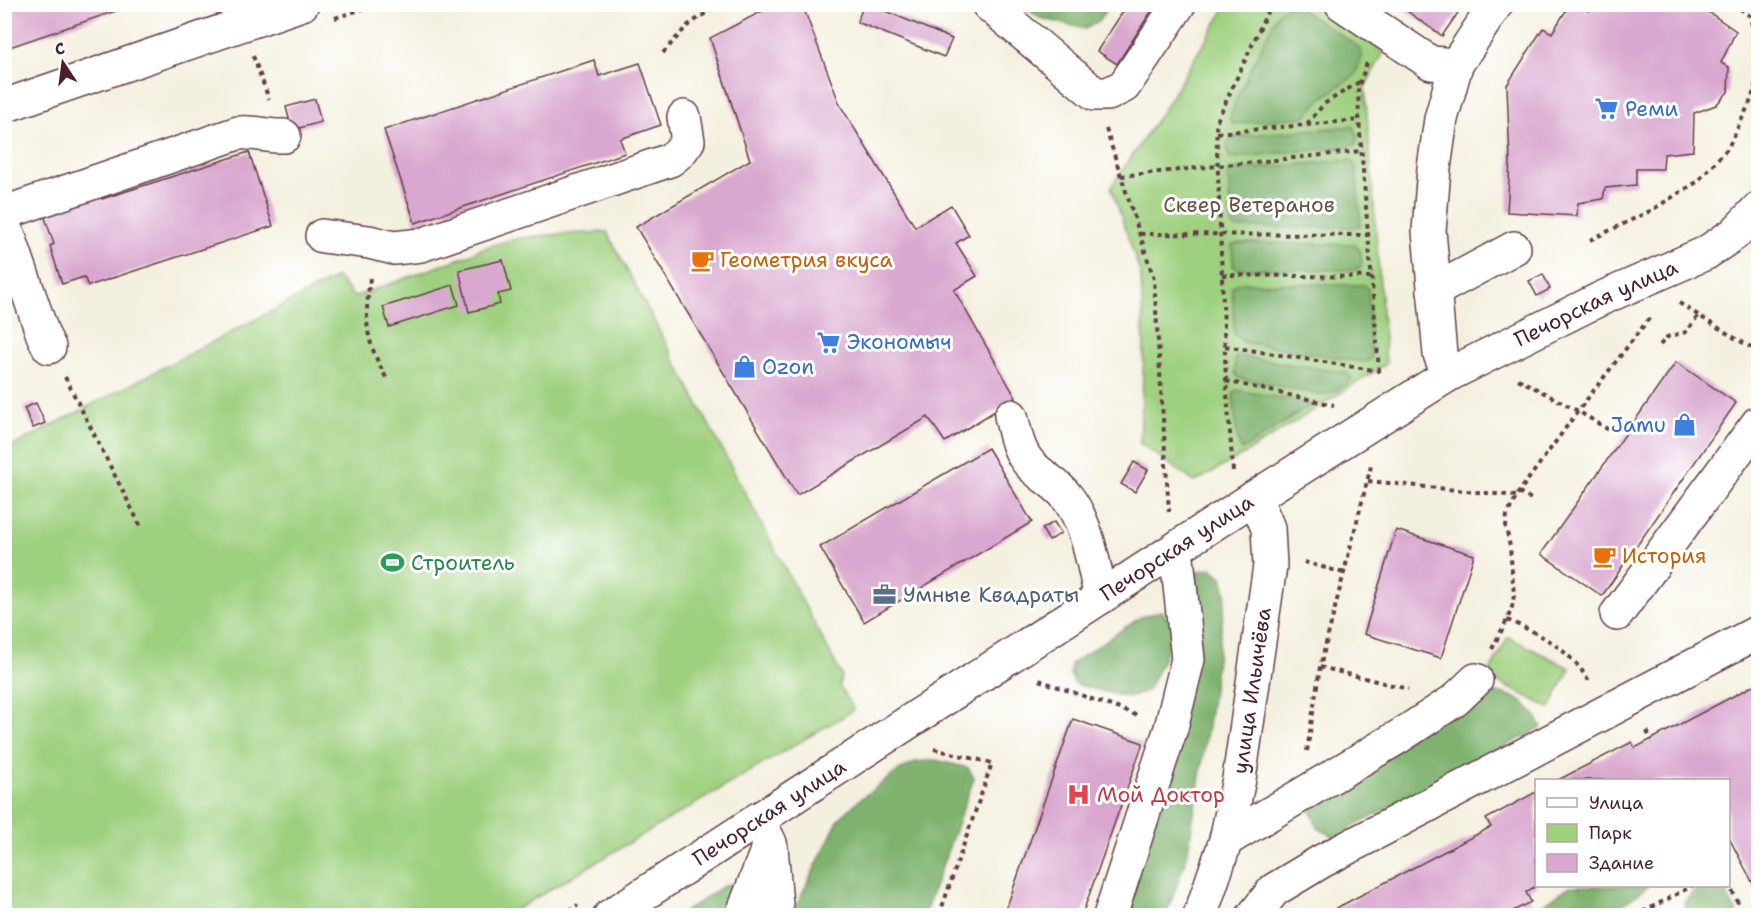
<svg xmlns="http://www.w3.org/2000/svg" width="1763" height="920" font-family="'Shantell Sans',sans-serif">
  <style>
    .green { fill: #9fd07f; stroke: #747855; stroke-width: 1.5 }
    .forest { fill: #7fb26e; stroke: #64684c; stroke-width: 1.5 }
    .building { fill: #d9a7cf }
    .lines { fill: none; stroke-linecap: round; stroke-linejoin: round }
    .minor-casing { stroke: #643e46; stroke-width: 36 }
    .major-casing { stroke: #643e46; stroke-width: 36 }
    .path { stroke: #643e46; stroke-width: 4; stroke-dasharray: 4.5 4.5; stroke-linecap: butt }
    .minor { stroke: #fff; stroke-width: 33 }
    .major { stroke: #fff; stroke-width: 33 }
    .labels { text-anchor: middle; stroke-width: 6; stroke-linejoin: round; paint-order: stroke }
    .shop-label { font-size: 21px; fill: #366cbe; stroke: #fff; text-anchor: start }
    .park-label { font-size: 21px; fill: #645444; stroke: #fff }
    .food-label { font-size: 21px; fill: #c56008; stroke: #fff; text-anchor: start }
    .street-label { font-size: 21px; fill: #4a1f2b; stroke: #fff }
    .leisure-label { font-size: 21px; fill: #27864d; stroke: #fff; text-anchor: start }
    .service-label { font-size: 21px; fill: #4e5e75; stroke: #fff; text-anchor: start }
    .health-label { font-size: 21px; fill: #be3a42; stroke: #fff; text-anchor: start }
  </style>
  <rect width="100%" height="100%" fill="#fff"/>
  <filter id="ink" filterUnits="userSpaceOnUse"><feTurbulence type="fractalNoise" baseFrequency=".0167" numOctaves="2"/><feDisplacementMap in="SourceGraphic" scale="12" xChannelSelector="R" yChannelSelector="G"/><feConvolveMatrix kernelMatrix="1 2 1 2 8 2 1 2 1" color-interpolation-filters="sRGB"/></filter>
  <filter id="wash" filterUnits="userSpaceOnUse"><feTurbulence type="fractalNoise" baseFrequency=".008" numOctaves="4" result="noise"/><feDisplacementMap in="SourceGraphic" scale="24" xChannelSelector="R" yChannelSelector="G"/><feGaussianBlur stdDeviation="1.35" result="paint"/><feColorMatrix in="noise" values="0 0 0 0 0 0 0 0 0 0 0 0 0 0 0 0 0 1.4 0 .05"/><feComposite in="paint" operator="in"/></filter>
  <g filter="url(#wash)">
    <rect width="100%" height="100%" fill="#f4f0df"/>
    <g class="green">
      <polygon points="1227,5 1311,5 1384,52 1365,87 1386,364 1246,453 1195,482 1140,443 1144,350 1141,275 1111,187 1165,107"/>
      <path d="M607,232L842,676L839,685L854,710L507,915L5,916V450L337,277L354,297L467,256C507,233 562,234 607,232Z"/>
      <polygon points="1508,637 1570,668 1550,708 1487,677"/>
    </g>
    <g class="forest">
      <polygon points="1021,5 1110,5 1098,22 1085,29 1040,18"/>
      <polygon points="1289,6 1295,6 1355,44 1361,50 1362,57 1355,75 1321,99 1304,117 1233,124 1230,119 1236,99 1279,11"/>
      <path d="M1352,126C1357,131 1360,140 1354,146L1230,158C1226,151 1227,142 1232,137Z"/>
      <polygon points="1352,160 1356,166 1361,224 1359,227 1234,228 1231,225 1228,173 1231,170"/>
      <path d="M1240,243L1354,244C1361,251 1364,259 1360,268L1354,270L1238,269L1233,266L1232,245Z"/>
      <polygon points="1239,283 1365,285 1368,289 1371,358 1368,361 1362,362 1243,342 1235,335 1234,329 1232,287"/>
      <path d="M1238,356L1347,373L1352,378C1346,387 1331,394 1320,395L1239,378L1235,373V358Z"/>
      <polygon points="1237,390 1308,403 1311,405 1242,450 1238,442 1233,396 1234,393"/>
      <polygon points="1211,568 1222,577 1226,593 1208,726 1187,857 1166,915 1115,916 1190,582 1196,572"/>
      <path d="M1161,611C1164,615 1168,618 1170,622C1176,637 1155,676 1148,690L1133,697L1117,695L1075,684L1070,674L1071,664L1141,617Z"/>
      <path d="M1479,692C1511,691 1527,699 1542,727L1334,837L1318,828L1310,810L1322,792Z"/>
      <polygon points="935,760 968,768 974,778 924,915 791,916 839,819 859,800 897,772 916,762"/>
      <polygon points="733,884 737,887 734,915 678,916 725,885"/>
      <polygon points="1570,886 1649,886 1608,915 1528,915"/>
      <polygon points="1706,886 1722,886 1738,915 1689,915 1684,903 1693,892"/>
    </g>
    <g id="blocks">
      <g class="building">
        <polygon points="4,4 133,4 133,5 4,49"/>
        <polygon points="776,4 802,4 840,105 915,227 951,205 969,235 956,243 977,276 954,290 1016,398 945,442 928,417 797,495 636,227 750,160 710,38"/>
        <polygon points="864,4 869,4 952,39 944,57 857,22"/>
        <polygon points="1128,4 1156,4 1117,64 1097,51"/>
        <polygon points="1397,4 1464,4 1442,36"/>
        <polygon points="1570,4 1577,4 1588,11 1592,4 1697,4 1736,31 1721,63 1729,67 1728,92 1716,105 1694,113 1693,151 1664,154 1663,169 1636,169 1636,185 1605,188 1603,199 1578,203 1577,216 1507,212 1510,162 1507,85 1543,28 1552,33"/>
        <polygon points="594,60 599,76 640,63 661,125 620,139 625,153 415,223 384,130"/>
        <polygon points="315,99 321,122 292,130 286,107"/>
        <polygon points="249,152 273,226 88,286 84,277 62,284 50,246 54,244 41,206 99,188 102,199"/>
        <polygon points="503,260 511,291 498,294 500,304 469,312 459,270"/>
        <polygon points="1543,274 1550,289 1537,296 1529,281"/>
        <polygon points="453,285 459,305 389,327 383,307"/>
        <polygon points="1676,362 1736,403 1602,596 1541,554"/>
        <polygon points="36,403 45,423 33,428 24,408"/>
        <polygon points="988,448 1032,522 864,622 820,547"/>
        <polygon points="1134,462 1148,470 1135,492 1121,484"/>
        <polygon points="1054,522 1061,533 1049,541 1042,529"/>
        <polygon points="1396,530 1474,555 1441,658 1364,634"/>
        <polygon points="1758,683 1758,757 1756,758 1758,763 1758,893 1728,836 1728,780 1558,780 1632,742 1635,748"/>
        <polygon points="1073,719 1143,743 1082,915 1004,915"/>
        <polygon points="1536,792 1536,886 1526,892 1531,902 1505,915 1326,915 1325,914 1491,827 1486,819"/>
      </g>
    </g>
  </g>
  <g filter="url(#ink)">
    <use href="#blocks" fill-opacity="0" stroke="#643e46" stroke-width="1.5"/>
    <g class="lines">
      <defs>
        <g id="minor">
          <polyline points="988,4 1095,94 1108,94 1124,86 1179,4"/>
          <polyline points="1342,4 1431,63 1456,65"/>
          <polyline points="4,106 302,4"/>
          <path d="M4,213L238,133C254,131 268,137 284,136"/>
          <polyline points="4,222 43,335 49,347"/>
          <polyline points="322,236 369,242 394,248 421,245 670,160 680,152 688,141 684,117"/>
          <polyline points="1434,291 1514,248"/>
          <polyline points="1448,375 1440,354 1429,231 1434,168 1441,119 1456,65 1496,4"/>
          <path d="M1011,416C1015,432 1018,451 1029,463C1040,476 1057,483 1067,497C1088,524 1093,564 1101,597"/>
          <polyline points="1617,614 1758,423"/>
          <polyline points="1226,840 1400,736 1455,700 1476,680"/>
          <polyline points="771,847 777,916"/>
          <polyline points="742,916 770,843 758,819"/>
          <polyline points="1110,916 1171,728 1188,659 1176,549"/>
          <path id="s1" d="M1200,916L1226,840L1239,779L1270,566L1268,528L1255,497"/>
          <polyline points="1253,916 1274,890 1322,861 1758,632"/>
        </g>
        <g id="major">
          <path id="s2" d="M610,916L1255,497L1448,375L1600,299L1706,253L1734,234L1758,209"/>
        </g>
      </defs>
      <use href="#minor" class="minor-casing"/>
      <use href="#major" class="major-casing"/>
      <g class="path">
        <polyline points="335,18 378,4"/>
        <polyline points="663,53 687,26 719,4"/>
        <polyline points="253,56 269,99"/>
        <polyline points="1367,63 1358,88 1359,120 1379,371"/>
        <polyline points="1307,124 1324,104 1359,82"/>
        <polyline points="1106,129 1154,279 1169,512"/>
        <polyline points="1217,133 1359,120"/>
        <polyline points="1121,176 1361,151"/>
        <polyline points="1140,234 1368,235"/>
        <polyline points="1590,240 1650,211 1697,182 1728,148 1752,98 1758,73 1757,49 1750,16 1734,4"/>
        <polyline points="1222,275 1371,277"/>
        <path d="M370,278C364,324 365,340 388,381"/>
        <polyline points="1679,303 1733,337 1758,351"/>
        <polyline points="1660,345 1667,337 1686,332 1698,316"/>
        <polyline points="1225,346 1379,371 1380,373"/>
        <polyline points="65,377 142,529"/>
        <polyline points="1518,379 1578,411 1609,430"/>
        <polyline points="1226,381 1334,405"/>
        <polyline points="1233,471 1226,381 1216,123 1271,4"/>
        <polyline points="1368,481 1516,496"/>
        <polyline points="1519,492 1533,500"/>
        <polyline points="1304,562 1344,573"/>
        <path d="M1507,620C1541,634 1569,649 1589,681"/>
        <polyline points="1492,649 1507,620 1512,607 1514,595 1510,547 1506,527 1507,515 1519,492 1578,411 1651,316"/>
        <polyline points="1320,667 1408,689"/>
        <polyline points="1039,680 1139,716"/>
        <polyline points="1647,731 1651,740"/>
        <polyline points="934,749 992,763 939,916"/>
        <polyline points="1307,751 1320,667 1371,466"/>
        <polyline points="1728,883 1745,916"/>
        <polyline points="561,916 578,905"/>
        <polyline points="1635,916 1692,886"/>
      </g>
      <use href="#minor" class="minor"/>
      <use href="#major" class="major"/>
    </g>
  </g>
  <defs>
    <symbol id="supermarket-bare" viewBox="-9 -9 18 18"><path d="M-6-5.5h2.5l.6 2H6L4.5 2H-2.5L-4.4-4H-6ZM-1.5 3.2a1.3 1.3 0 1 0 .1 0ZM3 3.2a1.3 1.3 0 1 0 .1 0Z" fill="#3f7fe0" stroke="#fff" stroke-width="2.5" paint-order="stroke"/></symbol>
    <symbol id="cafe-bare" viewBox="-9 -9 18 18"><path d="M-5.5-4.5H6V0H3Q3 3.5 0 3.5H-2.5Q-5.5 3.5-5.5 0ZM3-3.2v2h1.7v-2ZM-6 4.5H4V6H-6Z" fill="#e8710a" stroke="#fff" stroke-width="2.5" paint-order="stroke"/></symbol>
    <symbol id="shop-bare" viewBox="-9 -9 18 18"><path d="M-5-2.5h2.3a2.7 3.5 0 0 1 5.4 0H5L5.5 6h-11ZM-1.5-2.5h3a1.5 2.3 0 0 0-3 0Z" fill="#3f7fe0" stroke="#fff" stroke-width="2.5" paint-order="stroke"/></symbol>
    <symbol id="stadium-bare" viewBox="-9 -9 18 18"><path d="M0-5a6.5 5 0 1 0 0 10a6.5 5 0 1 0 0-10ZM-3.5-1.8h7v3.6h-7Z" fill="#2e9e5b" stroke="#fff" stroke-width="2.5" paint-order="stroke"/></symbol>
    <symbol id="office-bare" viewBox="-9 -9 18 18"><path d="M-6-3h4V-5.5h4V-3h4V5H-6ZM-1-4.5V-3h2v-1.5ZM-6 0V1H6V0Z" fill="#5c6f8a" stroke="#fff" stroke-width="2.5" paint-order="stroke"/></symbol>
    <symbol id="hospital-bare" viewBox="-9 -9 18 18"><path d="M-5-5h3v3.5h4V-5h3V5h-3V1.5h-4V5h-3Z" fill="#e0444e" stroke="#fff" stroke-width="2.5" paint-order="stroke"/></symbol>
  </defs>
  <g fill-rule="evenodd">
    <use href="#supermarket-bare" x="1590" y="92" width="33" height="33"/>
    <use href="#cafe-bare" x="686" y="244" width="33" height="33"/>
    <use href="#supermarket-bare" x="812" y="326" width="33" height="33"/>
    <use href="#shop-bare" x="728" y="350" width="33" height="33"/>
    <use href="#shop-bare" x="1668" y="408" width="33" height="33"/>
    <use href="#cafe-bare" x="1588" y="540" width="33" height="33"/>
    <use href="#stadium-bare" x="376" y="546" width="33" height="33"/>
    <use href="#office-bare" x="868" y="578" width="33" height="33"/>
    <use href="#hospital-bare" x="1062" y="778" width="33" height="33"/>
  </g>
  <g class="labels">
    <g class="shop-label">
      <text x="1625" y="116">Реми</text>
      <text x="847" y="349">Экономыч</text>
      <text x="762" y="374">Ozon</text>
      <text x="1666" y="432" text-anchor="end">Jamu</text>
    </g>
    <g class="park-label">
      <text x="1249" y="212">Сквер Ветеранов</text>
    </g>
    <g class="food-label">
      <text x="720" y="267">Геометрия вкуса</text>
      <text x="1622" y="563">История</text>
    </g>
    <g class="street-label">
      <text dy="7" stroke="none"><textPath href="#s2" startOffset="1162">Печорская улица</textPath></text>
      <text dy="7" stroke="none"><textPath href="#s2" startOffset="676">Печорская улица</textPath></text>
      <text dy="7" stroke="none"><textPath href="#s1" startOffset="232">улица Ильичёва</textPath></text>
      <text dy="7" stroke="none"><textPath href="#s2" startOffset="190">Печорская улица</textPath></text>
    </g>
    <g class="leisure-label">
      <text x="411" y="570">Строитель</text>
    </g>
    <g class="service-label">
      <text x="903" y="602">Умные Квадраты</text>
    </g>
    <g class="health-label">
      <text x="1097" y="802">Мой Доктор</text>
    </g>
  </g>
  <rect width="1763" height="920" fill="none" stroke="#fff" stroke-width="24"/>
  <rect x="1535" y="779" width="195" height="108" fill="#ffffff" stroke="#b7a5aa" stroke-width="1.5"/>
  <rect x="1547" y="798" width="30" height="9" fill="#ffffff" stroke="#b7a5aa" stroke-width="1.5"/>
  <text x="1589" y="809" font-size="18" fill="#4a1f2b">Улица</text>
  <rect x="1547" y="824" width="30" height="18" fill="#9fd07f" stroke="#b7a5aa" stroke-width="1.5"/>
  <text x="1589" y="839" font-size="18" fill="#4a1f2b">Парк</text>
  <rect x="1547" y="854" width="30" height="18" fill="#d9a7cf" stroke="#b7a5aa" stroke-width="1.5"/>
  <text x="1589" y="869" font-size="18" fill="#4a1f2b">Здание</text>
  <g transform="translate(63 63) rotate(347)" stroke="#ffffff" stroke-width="4.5" paint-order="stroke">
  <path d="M0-4.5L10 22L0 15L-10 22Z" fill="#4a1f2b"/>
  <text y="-9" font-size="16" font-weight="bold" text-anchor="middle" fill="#4a1f2b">С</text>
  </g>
</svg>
